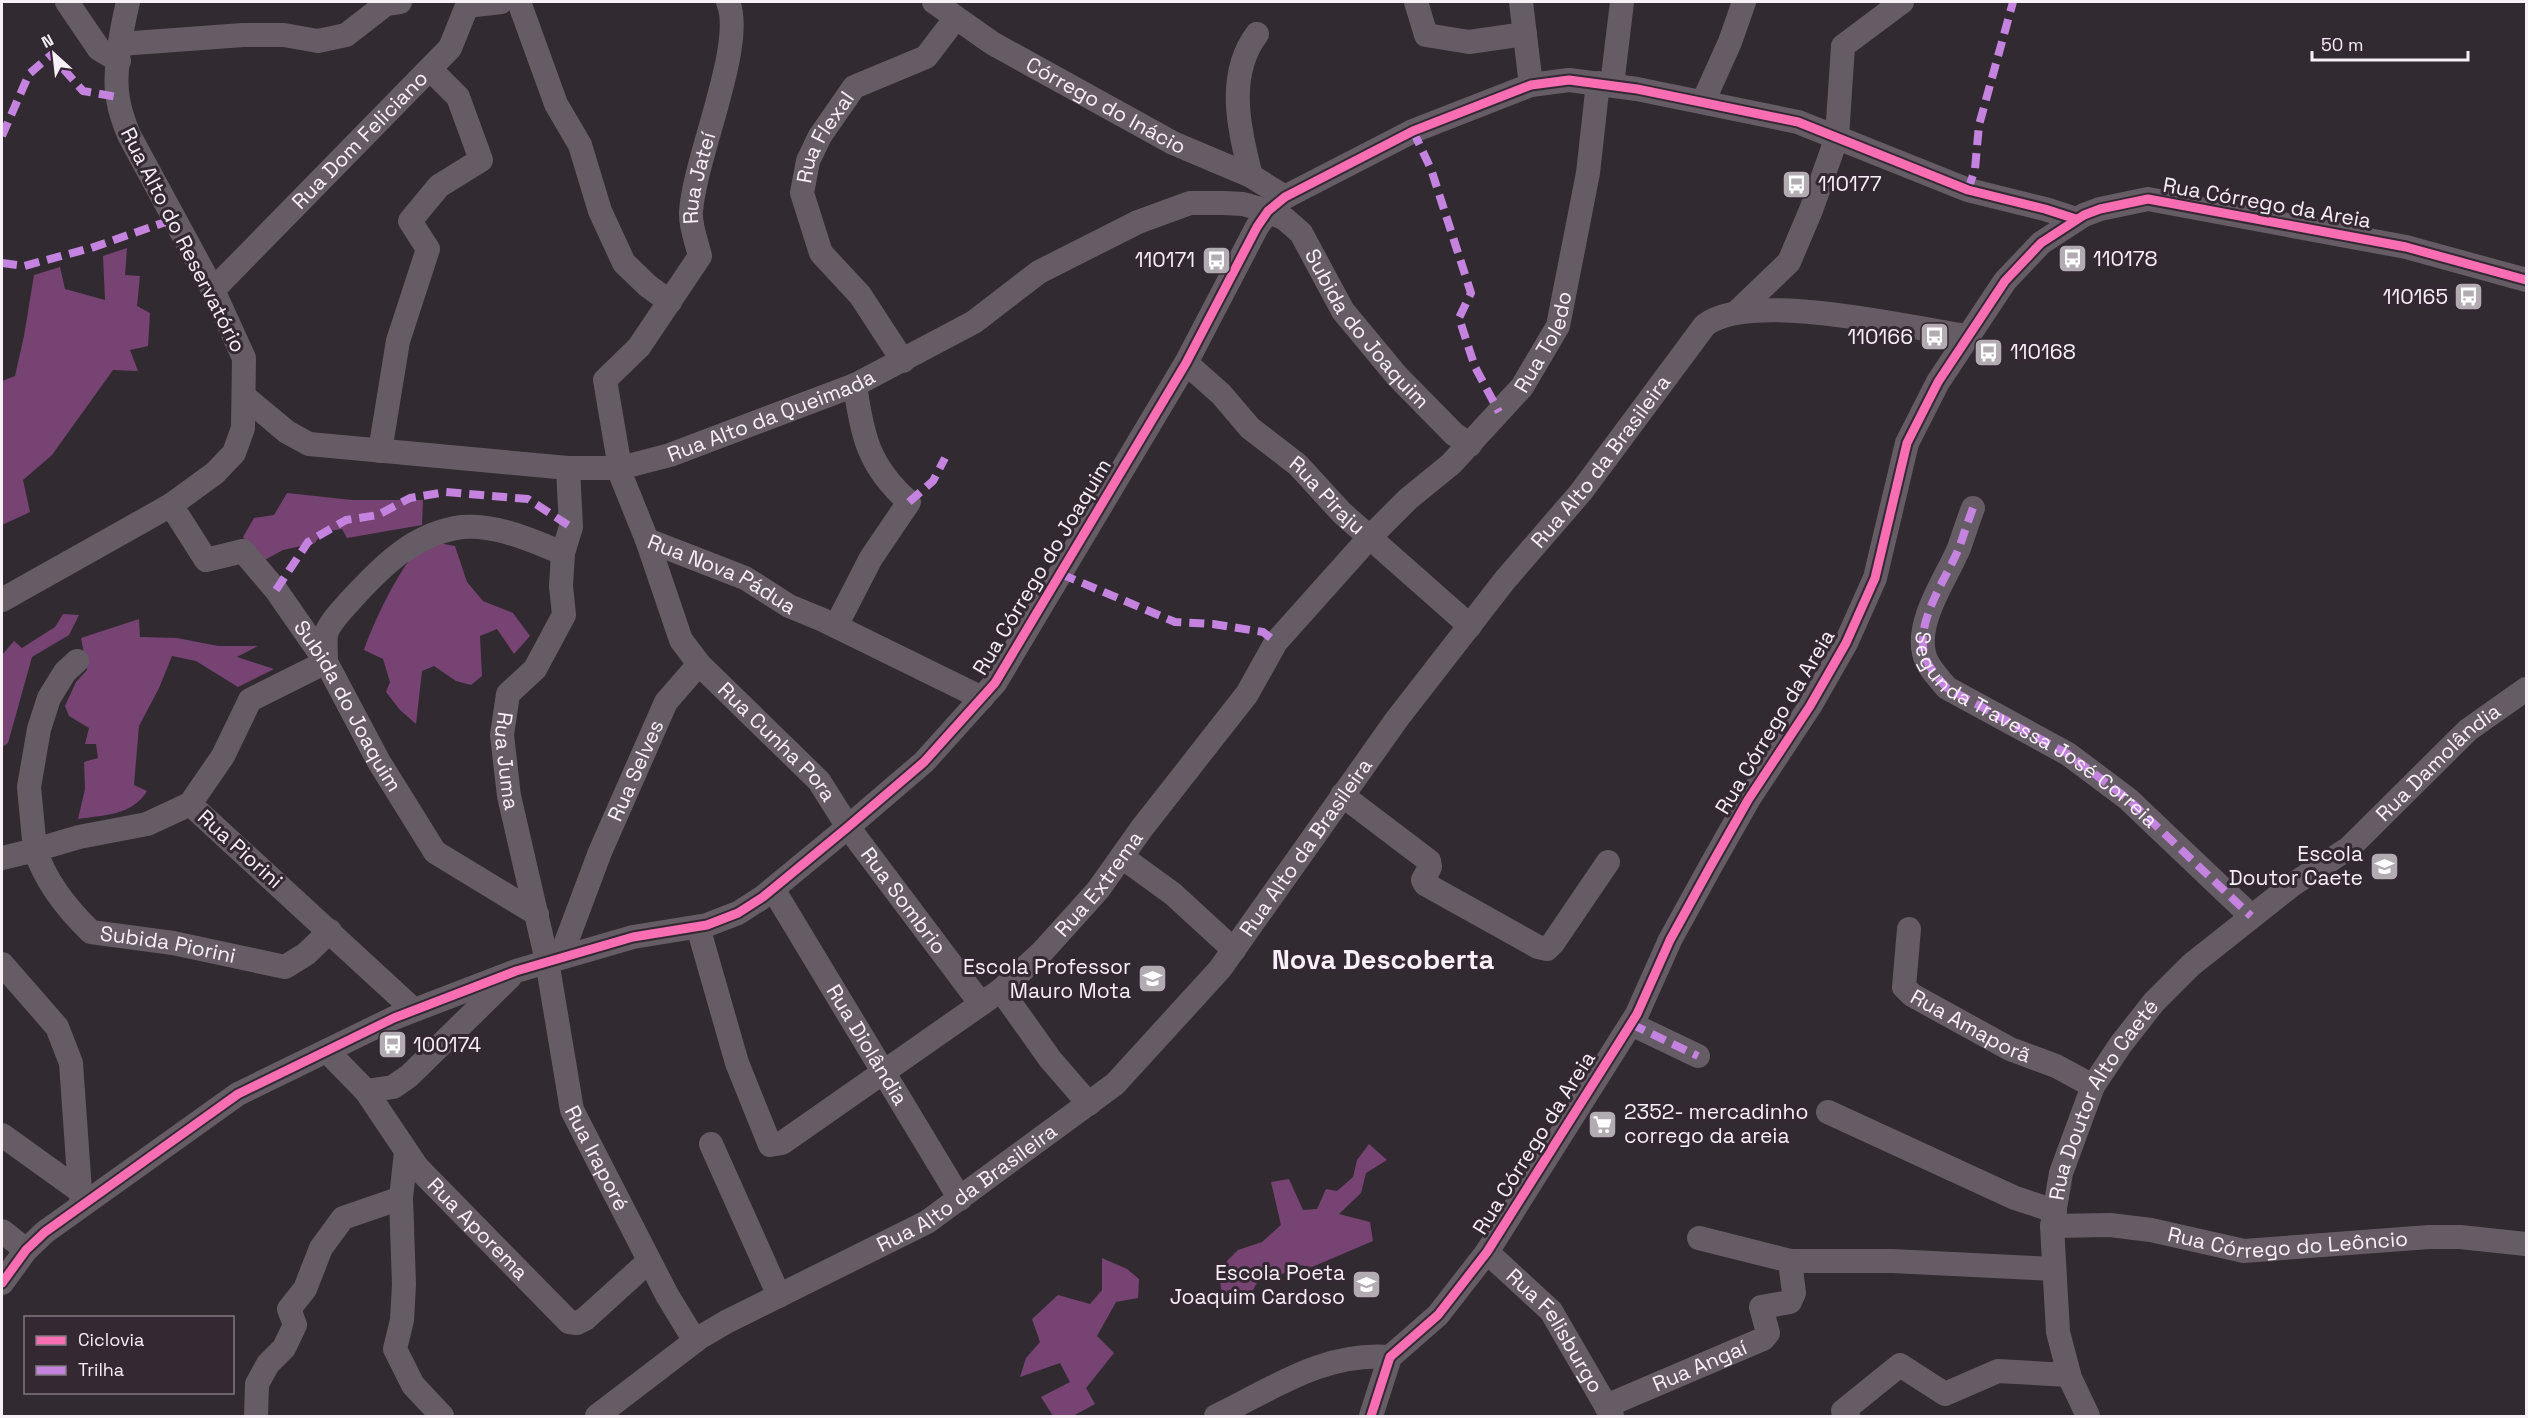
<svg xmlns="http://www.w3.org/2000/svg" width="2528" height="1418" font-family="'Space Grotesk',sans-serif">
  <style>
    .forest { fill: #764373 }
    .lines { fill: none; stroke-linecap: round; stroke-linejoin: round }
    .minor { stroke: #665c65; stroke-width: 24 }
    .quiet { stroke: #c483df; stroke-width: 8; stroke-dasharray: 15 8; stroke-linecap: butt }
    .cycleway-casing { stroke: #342833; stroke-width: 13 }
    .cycleway { stroke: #f96db3; stroke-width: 9 }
    .labels { text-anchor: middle; stroke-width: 6; stroke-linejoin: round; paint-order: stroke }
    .street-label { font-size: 21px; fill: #f8f0f7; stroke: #342833 }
    .poi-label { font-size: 21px; fill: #f8f0f7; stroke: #342833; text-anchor: end }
    .district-label { font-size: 27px; font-weight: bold; fill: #f8f0f7; stroke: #342833 }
  </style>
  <rect width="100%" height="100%" fill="#312b31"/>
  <g class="forest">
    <polygon points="127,248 125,275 140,276 137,306 150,313 148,346 130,350 138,371 113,370 52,455 23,480 30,512 2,525 2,381 15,376 24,336 34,275 60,267 65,289 105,300 103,256"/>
    <polygon points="287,493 352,500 423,500 422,525 347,538 342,529 322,532 315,543 283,550 259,563 243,537 254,518 274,515"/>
    <path d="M438,543L455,546L467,582L483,601L513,613L530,636L514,654L497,629L480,636L482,676L471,685L456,681L434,666L422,671L416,724L400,710L386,692L390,682L383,659L364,650C371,628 400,566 417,552C422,548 432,546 438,543Z"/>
    <polygon points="63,614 79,615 69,635 32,657 8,743 2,747 2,655 14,641 22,648 55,627"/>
    <path d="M139,619L140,637L177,638L218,646H258L237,657L274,669L238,687L196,661L172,656L159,688L139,726L134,785L147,791C132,816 103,815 78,819L85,789L84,762L98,758L96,744H85L89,728L69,716L65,706L76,682L87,670L81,638Z"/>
    <polygon points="1369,1144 1387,1160 1366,1173 1361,1193 1339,1214 1370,1222 1373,1241 1312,1267 1299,1265 1273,1279 1269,1273 1259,1279 1248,1299 1232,1301 1221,1289 1219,1269 1238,1250 1262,1242 1281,1225 1271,1182 1289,1179 1303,1210 1317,1209 1326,1189 1337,1191 1353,1177 1357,1160"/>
    <polygon points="1102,1258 1127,1269 1139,1279 1138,1298 1116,1302 1097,1336 1114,1353 1086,1388 1095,1404 1073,1416 1053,1416 1041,1397 1070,1382 1060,1363 1020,1377 1026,1358 1040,1342 1032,1319 1058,1295 1090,1304 1102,1290"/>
  </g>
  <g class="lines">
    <g class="minor">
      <polyline points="67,2 99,49 119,61"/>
      <polyline points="519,2 556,104 580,145 600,211 624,263 648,286 670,302"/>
      <path id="s1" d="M934,2L992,43L1173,143L1251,176L1285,197"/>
      <polyline points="1416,2 1426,35 1469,42 1525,34"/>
      <polyline points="1521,2 1531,85"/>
      <polyline points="120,44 243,35 284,35 318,41 346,35 386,4 400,2"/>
      <polyline points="1612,85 1622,2"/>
      <polyline points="1703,102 1730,42 1744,2"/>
      <path d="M1251,176C1239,130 1226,75 1257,34"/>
      <path id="s2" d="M213,290L450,48L467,6L501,2"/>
      <polyline points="1737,312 1789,262 1811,210 1837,137 1843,46 1902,2"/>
      <path id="s3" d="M903,361L860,295L821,253L802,193L808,161L820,136L854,87L926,57L955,19"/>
      <path id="s4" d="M1186,363L1221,394L1250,428L1298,465L1342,513L1470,626"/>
      <path id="s5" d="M245,397L287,432L309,444L568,468H620L670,455L855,385L974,322L1039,272L1138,222L1190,203H1224L1243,204L1268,211L1285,219L1301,233L1343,311L1397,376L1454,434L1470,445"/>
      <polyline points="380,451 398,341 428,249 410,221 439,186 481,160 458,97 430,69"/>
      <path id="s6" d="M568,468L571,527L563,553L561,586L564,615L535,669L508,694L502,735L509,796L547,961L572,1110L667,1295L695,1341"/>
      <path id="s7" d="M618,468L647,540L745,578L789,606L823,620L982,698"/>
      <path id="s8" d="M620,468L605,380L639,347L700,256C697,243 690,226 691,212C694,159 746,44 728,2"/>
      <path id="s9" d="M171,505L206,560L243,551L276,590L326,662L379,762L435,852L537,914"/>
      <path id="s10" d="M1973,508C1968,521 1964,534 1959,548C1947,577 1916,620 1924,653C1926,665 1939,679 1947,688L2068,754L2128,799L2251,916"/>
      <path id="s11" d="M647,540L681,640L699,664L819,781L848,827L981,1004"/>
      <path d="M2,600L171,505L215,473L234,453L243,428L244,358L213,290L129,135C124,123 120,111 118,99C113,74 122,27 128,2"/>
      <path d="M836,626L871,558L909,502C869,467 862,436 855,385"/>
      <polyline points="77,661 65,672 49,698 39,729 29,787 35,850 79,837 147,824 190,804"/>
      <polyline points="1342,795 1429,861 1430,867 1423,880 1425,884 1538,947 1547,949 1553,943 1608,862"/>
      <polyline points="1122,857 1173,894 1234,950"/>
      <path id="s12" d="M2,858L35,850C46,882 67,909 91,932L173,943L285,967L306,954L330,931"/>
      <path id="s13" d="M773,889L960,1199"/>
      <path id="s14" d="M698,927L737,1063L770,1145L782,1143L1001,990L1043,951L1098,890L1142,828L1247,694L1276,642L1369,538L1408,499L1451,464L1522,387L1558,326L1588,173L1598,83"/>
      <path id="s15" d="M1909,929L1904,987L1912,995L2010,1049L2056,1066L2093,1086"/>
      <path id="s16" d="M561,956L600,852L666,702L699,664"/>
      <polyline points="2,964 57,1027 71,1063 80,1191"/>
      <polyline points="1001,990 1050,1059 1089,1104"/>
      <path d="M414,1010L190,804L223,756L250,700L326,662C326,653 325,642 326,634C329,623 343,609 350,601C381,567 414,533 462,527C497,524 532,541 563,553"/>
      <polyline points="1631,1024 1698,1056"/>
      <path id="s17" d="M327,1051L366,1091L417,1167L569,1322L577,1323L585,1319L649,1261"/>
      <polyline points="366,1091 393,1087 409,1076 510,977"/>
      <polyline points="1828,1112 2015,1198 2055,1211"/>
      <polyline points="2,1135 80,1191 82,1203"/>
      <polyline points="711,1144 779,1296"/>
      <polyline points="406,1152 401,1198 404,1285 402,1320 395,1349 413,1385 442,1416"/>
      <path id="s18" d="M2052,1226L2110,1225L2151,1230L2244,1251L2429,1237H2460L2526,1244"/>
      <polyline points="2,1231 26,1250"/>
      <polyline points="1699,1238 1790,1261 1892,1261 2053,1269"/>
      <path id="s19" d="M1487,1252L1551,1311L1612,1416"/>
      <polyline points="2,1283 26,1250 45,1232 238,1094 394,1018 516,971 633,937 707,925 738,913 763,897 848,827 924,762 995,683 1186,363 1257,227 1268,211 1285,197 1413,131 1531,85 1569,80 1637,89 1798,122 1968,190 2045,209 2076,219"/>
      <path id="s20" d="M1606,1406L1763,1339L1768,1333L1761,1307L1790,1302L1794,1293L1790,1261"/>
      <polyline points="256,1416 257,1384 268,1364 284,1348 295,1325 289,1309 305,1289 321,1248 343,1218 401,1198"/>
      <path id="s21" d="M597,1416L699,1338L726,1322L927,1222L1115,1084L1220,969L1397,719L1505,580L1581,492L1705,325C1752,290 1906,327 1966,336"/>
      <path d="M1216,1416C1274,1388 1323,1352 1390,1357"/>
      <polyline points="1371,1416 1390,1357 1438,1315 1487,1252 1637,1014 1670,940 1709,869 1748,800 1810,706 1846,643 1875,578 1907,443 1938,382 2005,281 2041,243 2084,215 2100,209 2148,199 2406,247 2526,280"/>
      <polyline points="1848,1416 1843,1411 1900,1365 1945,1394 1998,1371 2069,1375"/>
      <path id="s22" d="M2088,1416L2070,1378L2058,1332L2052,1226L2061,1173L2093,1086L2121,1044L2154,1002L2191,965L2292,885L2349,848L2468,730L2526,689"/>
    </g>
    <g class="quiet">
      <polyline points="1413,131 1431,169 1471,293 1459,318 1475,367 1499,412"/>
      <polyline points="2,136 29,74 51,55 83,91 117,97"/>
      <polyline points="1968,190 1975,169 1979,125 2013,2"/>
      <polyline points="2,263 24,266 91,248 174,219"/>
      <polyline points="909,502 933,481 945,458"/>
      <path d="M1973,508C1968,521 1964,534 1959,548C1947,577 1916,620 1924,653C1926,665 1939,679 1947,688L2068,754L2128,799L2251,916"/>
      <polyline points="1061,574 1175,622 1213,624 1263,632 1276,642"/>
      <polyline points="276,590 308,542 346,520 378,515 410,498 446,492 528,499 571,527"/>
      <polyline points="1631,1024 1698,1056"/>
    </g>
    <defs>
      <g id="cycleway">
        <polyline points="2,1283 26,1250 45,1232 238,1094 394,1018 516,971 633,937 707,925 738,913 763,897 848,827 924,762 995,683 1186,363 1257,227 1268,211 1285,197 1413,131 1531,85 1569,80 1637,89 1798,122 1968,190 2045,209 2076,219"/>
        <polyline points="1371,1416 1390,1357 1438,1315 1487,1252 1637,1014 1670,940 1709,869 1748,800 1810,706 1846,643 1875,578 1907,443 1938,382 2005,281 2041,243 2084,215 2100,209 2148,199 2406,247 2526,280"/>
      </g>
    </defs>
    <use href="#cycleway" class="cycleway-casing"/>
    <use href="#cycleway" class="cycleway"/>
  </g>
  <defs>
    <symbol id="bus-square" viewBox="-11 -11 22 22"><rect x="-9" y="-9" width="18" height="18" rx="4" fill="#b2abb2" stroke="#342833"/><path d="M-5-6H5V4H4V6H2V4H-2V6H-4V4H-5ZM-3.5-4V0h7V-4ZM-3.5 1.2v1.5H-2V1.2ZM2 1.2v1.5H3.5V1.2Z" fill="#fff"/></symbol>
    <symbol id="school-square" viewBox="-11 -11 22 22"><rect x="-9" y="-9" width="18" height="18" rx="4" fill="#b2abb2" stroke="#342833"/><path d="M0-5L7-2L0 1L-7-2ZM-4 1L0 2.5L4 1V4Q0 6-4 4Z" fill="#fff"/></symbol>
    <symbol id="supermarket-square" viewBox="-11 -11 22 22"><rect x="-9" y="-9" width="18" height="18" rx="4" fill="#b2abb2" stroke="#342833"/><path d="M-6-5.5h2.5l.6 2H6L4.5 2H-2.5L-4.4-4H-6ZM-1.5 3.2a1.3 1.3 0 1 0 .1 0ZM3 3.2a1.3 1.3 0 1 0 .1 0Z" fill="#fff"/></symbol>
  </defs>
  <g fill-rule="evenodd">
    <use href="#bus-square" x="1780" y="168" width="33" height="33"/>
    <use href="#bus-square" x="2056" y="242" width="33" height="33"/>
    <use href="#bus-square" x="1200" y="244" width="33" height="33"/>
    <use href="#bus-square" x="2452" y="280" width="33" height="33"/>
    <use href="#bus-square" x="1918" y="320" width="33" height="33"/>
    <use href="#bus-square" x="1972" y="336" width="33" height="33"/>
    <use href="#school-square" x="2368" y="850" width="33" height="33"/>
    <use href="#school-square" x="1136" y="962" width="33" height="33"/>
    <use href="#bus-square" x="376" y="1028" width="33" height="33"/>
    <use href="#supermarket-square" x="1586" y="1108" width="33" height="33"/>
    <use href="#school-square" x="1350" y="1268" width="33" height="33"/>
  </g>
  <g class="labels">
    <g class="street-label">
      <text dy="7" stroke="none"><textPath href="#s1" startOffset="201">Córrego do Inácio</textPath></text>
      <text dy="7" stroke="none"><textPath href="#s3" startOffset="260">Rua Flexal</textPath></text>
      <text dy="7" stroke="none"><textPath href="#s2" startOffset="210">Rua Dom Feliciano</textPath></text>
      <text dy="7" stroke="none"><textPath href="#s8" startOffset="326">Rua Jateí</textPath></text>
      <text transform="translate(2267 203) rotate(10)" y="7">Rua Córrego da Areia</text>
      <text transform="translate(183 240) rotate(63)" y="7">Rua Alto do Reservatório</text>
      <text dy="7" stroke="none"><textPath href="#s5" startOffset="1260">Subida do Joaquim</textPath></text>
      <text dy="7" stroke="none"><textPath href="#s14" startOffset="1360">Rua Toledo</textPath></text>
      <text dy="7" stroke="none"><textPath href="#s5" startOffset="552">Rua Alto da Queimada</textPath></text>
      <text dy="7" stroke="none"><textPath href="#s21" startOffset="1408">Rua Alto da Brasileira</textPath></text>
      <text dy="7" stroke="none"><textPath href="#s4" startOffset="194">Rua Piraju</textPath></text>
      <text transform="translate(1042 567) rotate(-59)" y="7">Rua Córrego do Joaquim</text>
      <text dy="7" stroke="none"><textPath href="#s7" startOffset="160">Rua Nova Pádua</textPath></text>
      <text dy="7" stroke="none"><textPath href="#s9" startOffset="291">Subida do Joaquim</textPath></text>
      <text transform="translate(1775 722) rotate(-59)" y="7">Rua Córrego da Areia</text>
      <text dy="7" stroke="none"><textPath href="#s10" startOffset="290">Segunda Travessa José Correia</textPath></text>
      <text dy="7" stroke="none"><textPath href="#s11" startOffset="246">Rua Cunha Pora</textPath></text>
      <text dy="7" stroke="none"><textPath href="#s6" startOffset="314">Rua Juma</textPath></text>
      <text dy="7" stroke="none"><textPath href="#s22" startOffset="819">Rua Damolândia</textPath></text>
      <text dy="7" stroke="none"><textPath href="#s16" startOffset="200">Rua Selves</textPath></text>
      <text dy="7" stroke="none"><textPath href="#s21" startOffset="922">Rua Alto da Brasileira</textPath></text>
      <text transform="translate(240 849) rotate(42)" y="7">Rua Piorini</text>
      <text dy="7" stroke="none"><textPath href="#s14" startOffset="654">Rua Extrema</textPath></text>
      <text dy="7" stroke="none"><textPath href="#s11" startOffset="450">Rua Sombrio</textPath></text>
      <text dy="7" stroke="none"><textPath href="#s12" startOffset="212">Subida Piorini</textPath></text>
      <text dy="7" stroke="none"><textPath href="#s15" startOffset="136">Rua Amaporã</textPath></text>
      <text dy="7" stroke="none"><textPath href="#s13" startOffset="182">Rua Diolândia</textPath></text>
      <text dy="7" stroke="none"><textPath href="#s22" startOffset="334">Rua Doutor Alto Caeté</textPath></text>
      <text transform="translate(1534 1143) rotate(-58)" y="7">Rua Córrego da Areia</text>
      <text dy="7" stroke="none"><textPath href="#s6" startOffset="724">Rua Iraporé</textPath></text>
      <text dy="7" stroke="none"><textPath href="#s21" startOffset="436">Rua Alto da Brasileira</textPath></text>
      <text dy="7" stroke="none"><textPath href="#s17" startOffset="234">Rua Aporema</textPath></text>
      <text dy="7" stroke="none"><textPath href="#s18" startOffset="238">Rua Córrego do Leôncio</textPath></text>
      <text dy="7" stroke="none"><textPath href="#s19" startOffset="105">Rua Felisburgo</textPath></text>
      <text dy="7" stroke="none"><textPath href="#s20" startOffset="102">Rua Angaí</textPath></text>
    </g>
    <g class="poi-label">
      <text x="1818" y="191" text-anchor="start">110177</text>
      <text x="2093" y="266" text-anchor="start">110178</text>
      <text x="1195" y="267">110171</text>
      <text x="2448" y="304">110165</text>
      <text x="1913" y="344">110166</text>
      <text x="2010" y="359" text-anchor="start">110168</text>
      <text x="2363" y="861">Escola<tspan x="2363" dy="24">Doutor Caete</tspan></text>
      <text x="1131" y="974">Escola Professor<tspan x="1131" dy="24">Mauro Mota</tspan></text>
      <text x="413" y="1052" text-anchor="start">100174</text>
      <text x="1624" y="1119" text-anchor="start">2352- mercadinho<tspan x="1624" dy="24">corrego da areia</tspan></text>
      <text x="1345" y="1280">Escola Poeta<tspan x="1345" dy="24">Joaquim Cardoso</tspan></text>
    </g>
    <g class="district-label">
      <text x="1383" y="969">Nova Descoberta</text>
    </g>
  </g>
  <rect width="2528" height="1418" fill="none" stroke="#f8f0f7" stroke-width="6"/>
  <rect x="24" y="1316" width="210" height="78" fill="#342833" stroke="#827881" stroke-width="1.5"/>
  <rect x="36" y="1336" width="30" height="9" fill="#f96db3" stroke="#827881" stroke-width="1.5"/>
  <text x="78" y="1346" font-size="18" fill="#f8f0f7">Ciclovia</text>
  <rect x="36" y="1366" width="30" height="9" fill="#c483df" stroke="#827881" stroke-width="1.5"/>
  <text x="78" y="1376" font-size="18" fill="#f8f0f7">Trilha</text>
  <g transform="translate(54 54) rotate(333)" stroke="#342833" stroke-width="4.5" paint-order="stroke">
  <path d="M0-4.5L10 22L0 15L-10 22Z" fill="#f8f0f7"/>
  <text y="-9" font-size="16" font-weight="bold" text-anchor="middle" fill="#f8f0f7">N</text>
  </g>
  <path d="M2312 51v9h156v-9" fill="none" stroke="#f8f0f7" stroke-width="3"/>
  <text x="2321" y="51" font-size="18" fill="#f8f0f7" stroke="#342833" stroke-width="4.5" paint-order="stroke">50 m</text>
</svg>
